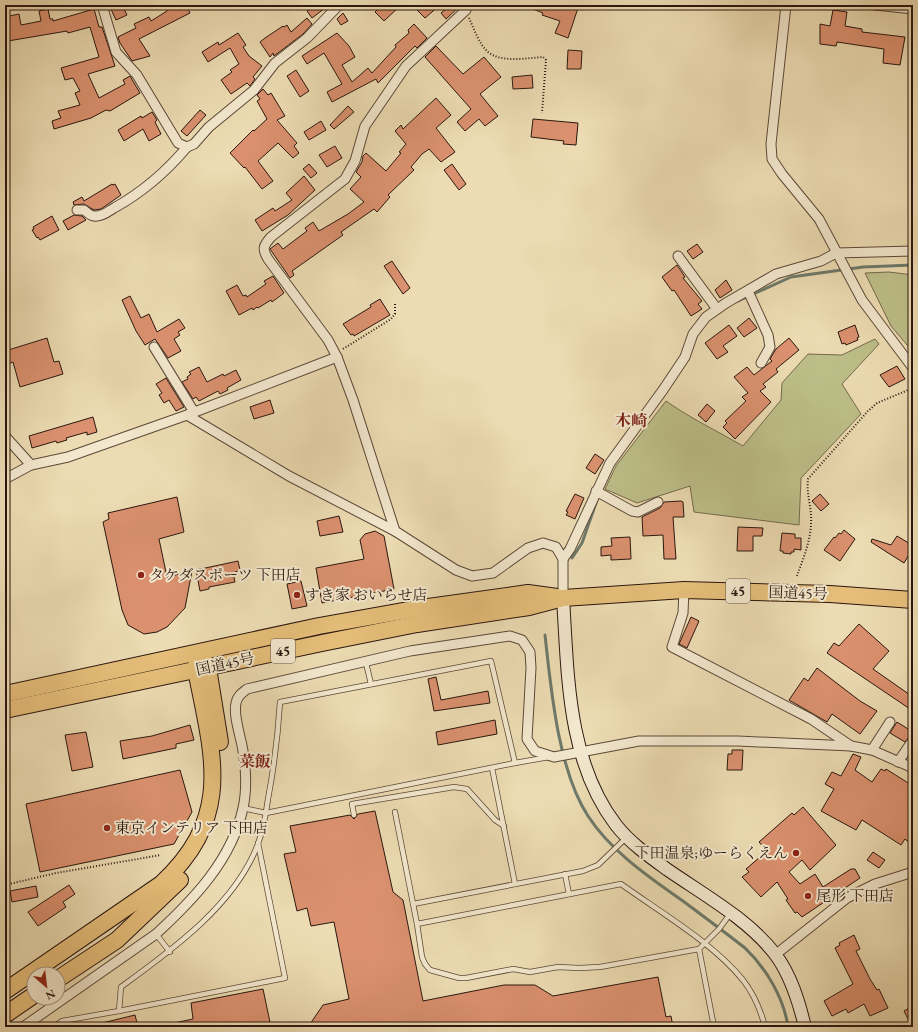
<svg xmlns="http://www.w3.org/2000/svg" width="918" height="1032" font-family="'EB Garamond','Noto Serif JP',serif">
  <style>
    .green { fill: #bdbf89; stroke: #746a4c }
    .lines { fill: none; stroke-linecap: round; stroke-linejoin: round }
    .stream { stroke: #6d7a6b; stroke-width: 3 }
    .building { fill: #db916f; stroke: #2a160f }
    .lane-casing { stroke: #5b4838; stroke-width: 6 }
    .street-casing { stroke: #5b4838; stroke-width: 11 }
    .secondary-casing { stroke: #2a160f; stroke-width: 14 }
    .highway-casing { stroke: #2a160f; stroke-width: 18 }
    .path { stroke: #2a160f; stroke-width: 2; stroke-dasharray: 1 2; stroke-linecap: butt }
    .lane { stroke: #f3e8ce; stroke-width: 4.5 }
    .street { stroke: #f3e8ce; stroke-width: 9 }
    .secondary { stroke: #f3e8ce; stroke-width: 12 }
    .highway { stroke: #e6be7a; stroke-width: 16 }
    .poi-dot { fill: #8f2418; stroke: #f3e8ce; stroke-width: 1.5 }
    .labels { text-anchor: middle; stroke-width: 4; stroke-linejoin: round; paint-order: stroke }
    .shield { fill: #f3e8ce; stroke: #665548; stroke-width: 1 }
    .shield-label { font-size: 14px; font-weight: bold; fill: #2a160f }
    .poi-label { font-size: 15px; fill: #2a160f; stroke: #f3e8ce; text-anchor: start }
    .street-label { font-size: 15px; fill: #2a160f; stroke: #f3e8ce }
    .neighbourhood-label { font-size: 16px; font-weight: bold; fill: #7a1f14; stroke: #f3e8ce }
  </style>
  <rect width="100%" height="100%" fill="#eddcb3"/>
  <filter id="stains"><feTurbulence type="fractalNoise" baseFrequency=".005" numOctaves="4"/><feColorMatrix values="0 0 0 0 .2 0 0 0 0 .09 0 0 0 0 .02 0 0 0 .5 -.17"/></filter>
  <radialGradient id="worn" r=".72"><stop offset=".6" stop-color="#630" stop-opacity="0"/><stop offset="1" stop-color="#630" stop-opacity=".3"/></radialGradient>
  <g class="green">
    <polygon points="889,272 913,275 913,352 891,326 865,273"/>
    <path d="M875,339L879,344L842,384L861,414L801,478L799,525L694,512L690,486L637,503L605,489L616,466L666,401C690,418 717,431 743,446L781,400L782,383L808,354L842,355Z"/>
  </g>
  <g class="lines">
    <g class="stream">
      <polyline points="738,301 791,277 863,267 913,265"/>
      <polyline points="572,558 582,543 596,503"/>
      <path d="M545,635C551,689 558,770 588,816C612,853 652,879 687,904C707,919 726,933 745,948C766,968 784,998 788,1027"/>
    </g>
  </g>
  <g class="building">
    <polygon points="109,5 122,5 127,15 116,20"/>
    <polygon points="172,5 186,5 190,13 139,39 150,56 132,61 120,43 118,37 136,28 134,24 149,17 151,21 167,11 166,8"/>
    <polygon points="307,5 329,5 312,18 307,11 310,9"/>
    <polygon points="382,5 401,5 384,21 375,12"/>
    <polygon points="423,5 440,5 425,18 417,10"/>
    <polygon points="451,5 461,5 446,19 441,13"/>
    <polygon points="523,5 579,5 568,38 555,33 560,21 542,15 543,13"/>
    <polygon points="48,9 50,19 53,19 53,21 94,9 99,27 102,27 115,66 88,74 99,98 125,84 123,80 130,76 140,93 110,111 106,110 91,118 54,129 52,121 61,118 58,111 80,105 75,93 80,91 73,78 65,80 61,68 99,57 90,27 68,33 67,31 8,41 5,17 19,14 21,25 41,21 39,11"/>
    <polygon points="833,10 847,12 845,26 862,29 862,32 905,37 900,65 883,63 884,49 837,42 836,46 820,44 820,24 830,26"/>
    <polygon points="343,13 348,21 341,25 337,19"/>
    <polygon points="307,18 312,24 303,34 274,56 273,53 270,57 260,42 265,38 283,26 284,27 287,25 291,32"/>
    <polygon points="414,24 427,38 417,48 415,46 378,83 376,79 332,102 327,92 342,84 324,53 307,64 302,56 337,33 349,46 355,57 342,65 352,82 368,68 372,73 396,47 395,45 409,33 408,30"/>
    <polygon points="238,33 246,45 243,47 249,56 262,66 253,77 255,79 250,86 247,83 231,94 221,80 232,72 230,70 239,64 230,48 208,62 202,52 218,42 219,45"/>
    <polygon points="436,46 463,74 484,57 501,77 480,94 498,116 485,126 479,119 465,131 457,122 471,109 425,57"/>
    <polygon points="568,50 582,51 581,69 567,69"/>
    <polygon points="296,70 309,91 300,97 287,76"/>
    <polygon points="532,75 533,88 513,89 512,77"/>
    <polygon points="263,89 268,95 271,93 285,116 277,120 297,143 294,146 299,153 293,158 278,143 258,161 273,181 262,189 245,167 244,168 230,153 253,130 254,131 267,119 257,101 260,99 257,95"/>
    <polygon points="436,98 451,115 436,128 455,152 441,162 429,149 422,154 411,167 414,170 388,195 390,197 377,212 374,209 341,232 343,235 292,271 294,275 290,278 270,249 278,243 283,249 307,231 305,228 313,222 319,231 348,214 364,202 350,189 361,177 356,172 362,162 363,156 366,153 386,171 401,153 399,152 406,144 395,131 401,125 403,129"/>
    <polygon points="348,106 354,112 334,129 330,125"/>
    <polygon points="200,110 206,115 187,136 181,131"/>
    <polygon points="152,112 157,120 155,122 161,134 149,141 143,129 124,141 118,130 141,116 142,118"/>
    <polygon points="533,119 578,123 576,145 563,144 564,141 531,137"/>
    <polygon points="321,121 326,130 309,140 304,132"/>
    <polygon points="335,146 342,158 327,167 319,155"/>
    <polygon points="309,164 317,173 311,178 303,169"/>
    <polygon points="452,164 466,184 459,190 444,170"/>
    <polygon points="304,176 315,190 288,215 262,231 255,220 273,208 275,211 292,200 286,193"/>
    <polygon points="112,184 113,185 115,184 121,195 101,209 94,210 84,204 74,205 73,202 82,197 84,201"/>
    <polygon points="74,215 82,216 86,220 68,230 63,221"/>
    <polygon points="52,216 59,230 40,240 38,237 37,238 32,230 34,229 33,227"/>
    <polygon points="697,244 703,252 693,259 687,251"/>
    <polygon points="392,261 410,288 403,294 384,266"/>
    <polygon points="677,265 685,277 683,278 702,301 698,304 702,309 691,316 674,290 672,291 662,277"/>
    <polygon points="273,276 284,293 272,302 271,300 258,308 257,307 253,310 252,308 239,315 226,291 237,285 243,296 246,295 247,297 266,284 264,281"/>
    <polygon points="726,280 732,290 720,298 715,290"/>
    <polygon points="130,296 141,318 149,314 157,332 179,319 185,328 178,332 180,335 174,339 181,351 168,358 155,339 145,345 136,331 122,300"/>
    <polygon points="380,299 390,315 354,336 353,334 351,335 343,324 371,307 370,305"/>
    <polygon points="749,318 757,328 744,337 737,328"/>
    <polygon points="729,325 737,336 723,346 728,352 717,359 705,343"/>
    <polygon points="855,325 859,337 857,338 858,340 846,345 845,343 842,344 838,332"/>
    <polygon points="47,338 54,362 59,361 63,374 20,387 13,362 8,364 5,351"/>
    <polygon points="789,338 799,350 776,369 778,372 763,384 766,387 760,391 771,402 735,439 723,427 727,423 725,421 746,401 742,397 748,393 734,377 747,367 754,375 772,361 770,359 776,349"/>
    <polygon points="897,366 905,379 889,387 880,375"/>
    <polygon points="199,367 207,382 223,374 224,376 236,370 241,380 227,388 228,390 220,394 218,391 199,401 196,397 193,399 182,382 188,379 187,377 191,374 189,372"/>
    <polygon points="166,378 184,407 176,411 169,400 164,403 159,395 162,393 156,384"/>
    <polygon points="270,400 274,413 254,419 250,407"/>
    <polygon points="707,404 715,411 706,422 698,415"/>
    <polygon points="93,417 97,432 87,435 87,432 66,438 67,440 57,443 56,441 32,448 29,436"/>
    <polygon points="595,454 604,460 595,474 586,468"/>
    <polygon points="575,494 584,498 575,519 566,515 568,512 566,511"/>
    <polygon points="820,494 829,504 821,511 812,501"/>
    <polygon points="177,497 184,532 159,539 167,577 192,571 185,608 167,627 157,632 144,634 128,625 122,610 103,522 109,519 108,513"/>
    <polygon points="681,501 683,502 684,517 673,517 676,559 664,559 663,535 643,536 642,517 660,508 664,502"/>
    <polygon points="339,516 343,532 320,536 317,521"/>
    <polygon points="738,527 763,528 762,536 753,536 753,551 737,551"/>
    <polygon points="844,530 855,539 840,561 824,550 834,537 835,538 839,533 841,534"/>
    <polygon points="375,531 384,536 394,589 322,603 316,568 364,559 360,540 365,534"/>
    <polygon points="782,533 795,534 795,538 801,538 801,550 794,549 794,552 791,552 791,554 783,553 783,551 780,551"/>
    <polygon points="897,536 912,545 911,547 913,548 904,563 871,542 872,539 891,545"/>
    <polygon points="630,537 631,559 611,560 611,555 601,556 601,547 612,546 611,538"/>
    <polygon points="238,561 240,570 233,573 235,582 209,587 209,589 200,591 196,570"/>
    <polygon points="301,581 307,606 292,609 287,584"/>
    <polygon points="691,617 699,621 687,648 679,644"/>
    <polygon points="859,624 889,651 873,669 913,697 913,711 827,653 834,643 839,646"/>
    <polygon points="817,668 860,701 877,711 860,734 832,714 827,722 789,700 804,678 808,681"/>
    <polygon points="436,677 441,700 488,691 490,703 434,711 428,679"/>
    <polygon points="495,720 497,734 438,745 436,732"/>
    <polygon points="897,722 913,732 905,742 890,733"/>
    <polygon points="190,725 194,740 176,744 176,748 123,759 120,741 152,736"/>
    <polygon points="86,732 93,767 72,771 65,735"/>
    <polygon points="732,750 743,750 742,770 727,770 728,754 732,754"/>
    <polygon points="853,754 861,757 855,770 872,782 881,769 885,771 886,769 913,786 913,846 905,839 901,845 862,820 856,830 821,811 834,789 825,784 832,772 841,776"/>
    <polygon points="180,770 192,812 174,844 40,872 26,804"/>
    <polygon points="803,807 836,845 810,870 802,860 789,872 800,884 815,874 823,887 851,869 855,869 860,878 802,917 797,912 795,913 786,900 788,899 777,882 761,897 742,877 749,872 746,869 767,851 759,842 792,813 794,815"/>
    <polygon points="375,811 393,892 403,900 423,1001 504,985 535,985 553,996 658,977 666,1017 671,1016 673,1027 308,1027 323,1005 349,999 334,922 311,926 307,908 297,911 284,854 296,852 290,826 350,815 354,819 358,814"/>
    <polygon points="873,852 885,860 879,868 867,860"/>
    <polygon points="69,885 75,894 63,902 66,907 38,926 28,912"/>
    <polygon points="36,886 38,897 12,902 10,891"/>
    <polygon points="854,935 860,949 856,951 870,979 877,990 879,989 888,1008 870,1016 864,1004 848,1013 846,1009 832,1016 824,1001 853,984 835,948 840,945 839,943"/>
    <polygon points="263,989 271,1027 175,1027 174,1023 193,1019 191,1003"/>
    <polygon points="913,1006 913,1027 912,1027 904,1011"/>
    <polygon points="135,1015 138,1027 98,1027 98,1024"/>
  </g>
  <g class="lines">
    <defs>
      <g id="lane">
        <polyline points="366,663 371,684"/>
        <polyline points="492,768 515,884"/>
        <polyline points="243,808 266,813 515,763 549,757"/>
        <path d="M395,812L417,924L621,884C660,912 713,943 743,980C753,993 761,1011 765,1027"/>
        <polyline points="354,815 352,804 454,787 467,789 495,820 504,826"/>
        <polyline points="565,874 569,894"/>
        <polyline points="413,904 583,871 598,865 626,838"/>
        <polyline points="417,924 422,957 425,964 430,970 459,978 466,978 513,969 530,972 558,967 579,968 600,967 699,949 719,929 730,914"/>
        <polyline points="156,934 170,952"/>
        <polyline points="699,949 714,1027"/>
        <polyline points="119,1011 285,978 258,843"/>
        <path d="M54,1027L62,1021L119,1011L121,987C172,950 235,905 258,844C263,830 266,814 268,799C274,767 278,735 280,702L491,661L515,763"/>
      </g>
      <g id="street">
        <polyline points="102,5 116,52 137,75 178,143 187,147 194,144 209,127 254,90 275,63 307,38 339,5"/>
        <polyline points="786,5 771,144 772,159 782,174 819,219 862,300 913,368"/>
        <polyline points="875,5 913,9"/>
        <path d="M77,210H84C88,213 91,217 97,216C103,216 109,211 114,208C143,192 166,172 187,147"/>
        <polyline points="678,256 717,309"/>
        <polyline points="748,291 768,335 770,347 761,363"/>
        <polyline points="154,347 194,412"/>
        <polyline points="187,415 289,476 395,531 456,570 472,576 493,573 528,548 543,543 556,547 563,559 563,598"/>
        <polyline points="5,436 31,465"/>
        <polyline points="5,479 31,465 68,457 187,415 337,357"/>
        <polyline points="596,491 632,511 638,512 658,502"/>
        <path d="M395,531L353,400L337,357L328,340L268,259C262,249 263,246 271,237L345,179L355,161L365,126L406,66L466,10L467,5"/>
        <polyline points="563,559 570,549 610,463 663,390 685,357 693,334 706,317 726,303 776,274 821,261 836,253 913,251"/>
        <polyline points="684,590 683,613 672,647 811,719 851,746"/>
        <polyline points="872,750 890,722"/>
        <polyline points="898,762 913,740"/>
        <polyline points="775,955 847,898 875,884 913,872"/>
        <path d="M23,1027L156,934C193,900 232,860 243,808C247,791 246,768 243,751C241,737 233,716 236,703C237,696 242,693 247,689L410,651L510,636L522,640L530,652L531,668L527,739L535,751L554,757L639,741H738L851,746L872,750L913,768"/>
      </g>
      <path id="secondary" d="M563,598C568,675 567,761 616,825C630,843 650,857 668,870C704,895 748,919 775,954C791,975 799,1002 805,1027"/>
      <g id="highway">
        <polyline points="203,659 208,668 220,742"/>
        <polyline points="5,694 319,626 414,609 528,593 557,597"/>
        <polyline points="5,710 322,643 417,624 529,607 563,598 684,590 830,594 913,600"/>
        <polyline points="58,979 117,940 180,880"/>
        <path d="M5,991L161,884C234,816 213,757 196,670L197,661"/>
        <polyline points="5,1015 34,995"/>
      </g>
    </defs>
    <use href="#lane" class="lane-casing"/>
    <use href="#street" class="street-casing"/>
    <use href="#secondary" class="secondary-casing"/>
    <use href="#highway" class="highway-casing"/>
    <g class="path">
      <path d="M469,18C474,29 479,44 488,52C501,63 527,58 543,57L546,60L542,113"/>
      <polyline points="343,349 391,319 395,314 395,303"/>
      <path d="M797,576C803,559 811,540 811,522C812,508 806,494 808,479L868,411L877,403L913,388"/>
      <polyline points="5,885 56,873 161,855"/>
    </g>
    <use href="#lane" class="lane"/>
    <use href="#street" class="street"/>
    <use href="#secondary" class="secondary"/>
    <use href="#highway" class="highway"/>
  </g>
  <g class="poi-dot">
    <circle cx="141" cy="575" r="4"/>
    <circle cx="297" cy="595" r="4"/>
    <circle cx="107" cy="828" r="4"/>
    <circle cx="796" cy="853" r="4"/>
    <circle cx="808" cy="896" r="4"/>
  </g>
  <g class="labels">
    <g class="shield">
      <rect x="726" y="579" width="24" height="24" rx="3"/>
      <rect x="271" y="639" width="24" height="24" rx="3"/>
    </g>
    <g class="shield-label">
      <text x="738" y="596">45</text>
      <text x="283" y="656">45</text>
    </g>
    <g class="poi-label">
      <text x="149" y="580">タケダスポーツ 下田店</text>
      <text x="305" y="600">すき家 おいらせ店</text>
      <text x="115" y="833">東京インテリア 下田店</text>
      <text x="788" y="858" text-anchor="end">下田温泉;ゆーらくえん</text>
      <text x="816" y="901">尾形 下田店</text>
    </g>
    <g class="street-label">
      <text transform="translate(798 593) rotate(2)" y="5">国道45号</text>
      <text transform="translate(225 664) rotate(-12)" y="5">国道45号</text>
    </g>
    <g class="neighbourhood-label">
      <text x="631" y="426">木崎</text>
      <text x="255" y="767">菜飯</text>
    </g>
  </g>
  <rect width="918" height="1032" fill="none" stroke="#eddcb3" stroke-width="20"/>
  <rect x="6" y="6" width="906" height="1020" fill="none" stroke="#2a160f" stroke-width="2"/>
  <rect x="10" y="10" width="898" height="1012" fill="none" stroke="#2a160f"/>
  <g transform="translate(46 986) rotate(152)"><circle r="19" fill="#f3e8ce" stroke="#a39482"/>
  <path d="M0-3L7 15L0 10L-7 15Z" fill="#8f2418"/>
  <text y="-6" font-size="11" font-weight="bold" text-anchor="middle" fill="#2a160f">N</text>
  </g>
  <rect width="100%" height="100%" filter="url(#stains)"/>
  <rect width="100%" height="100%" fill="url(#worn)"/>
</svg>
